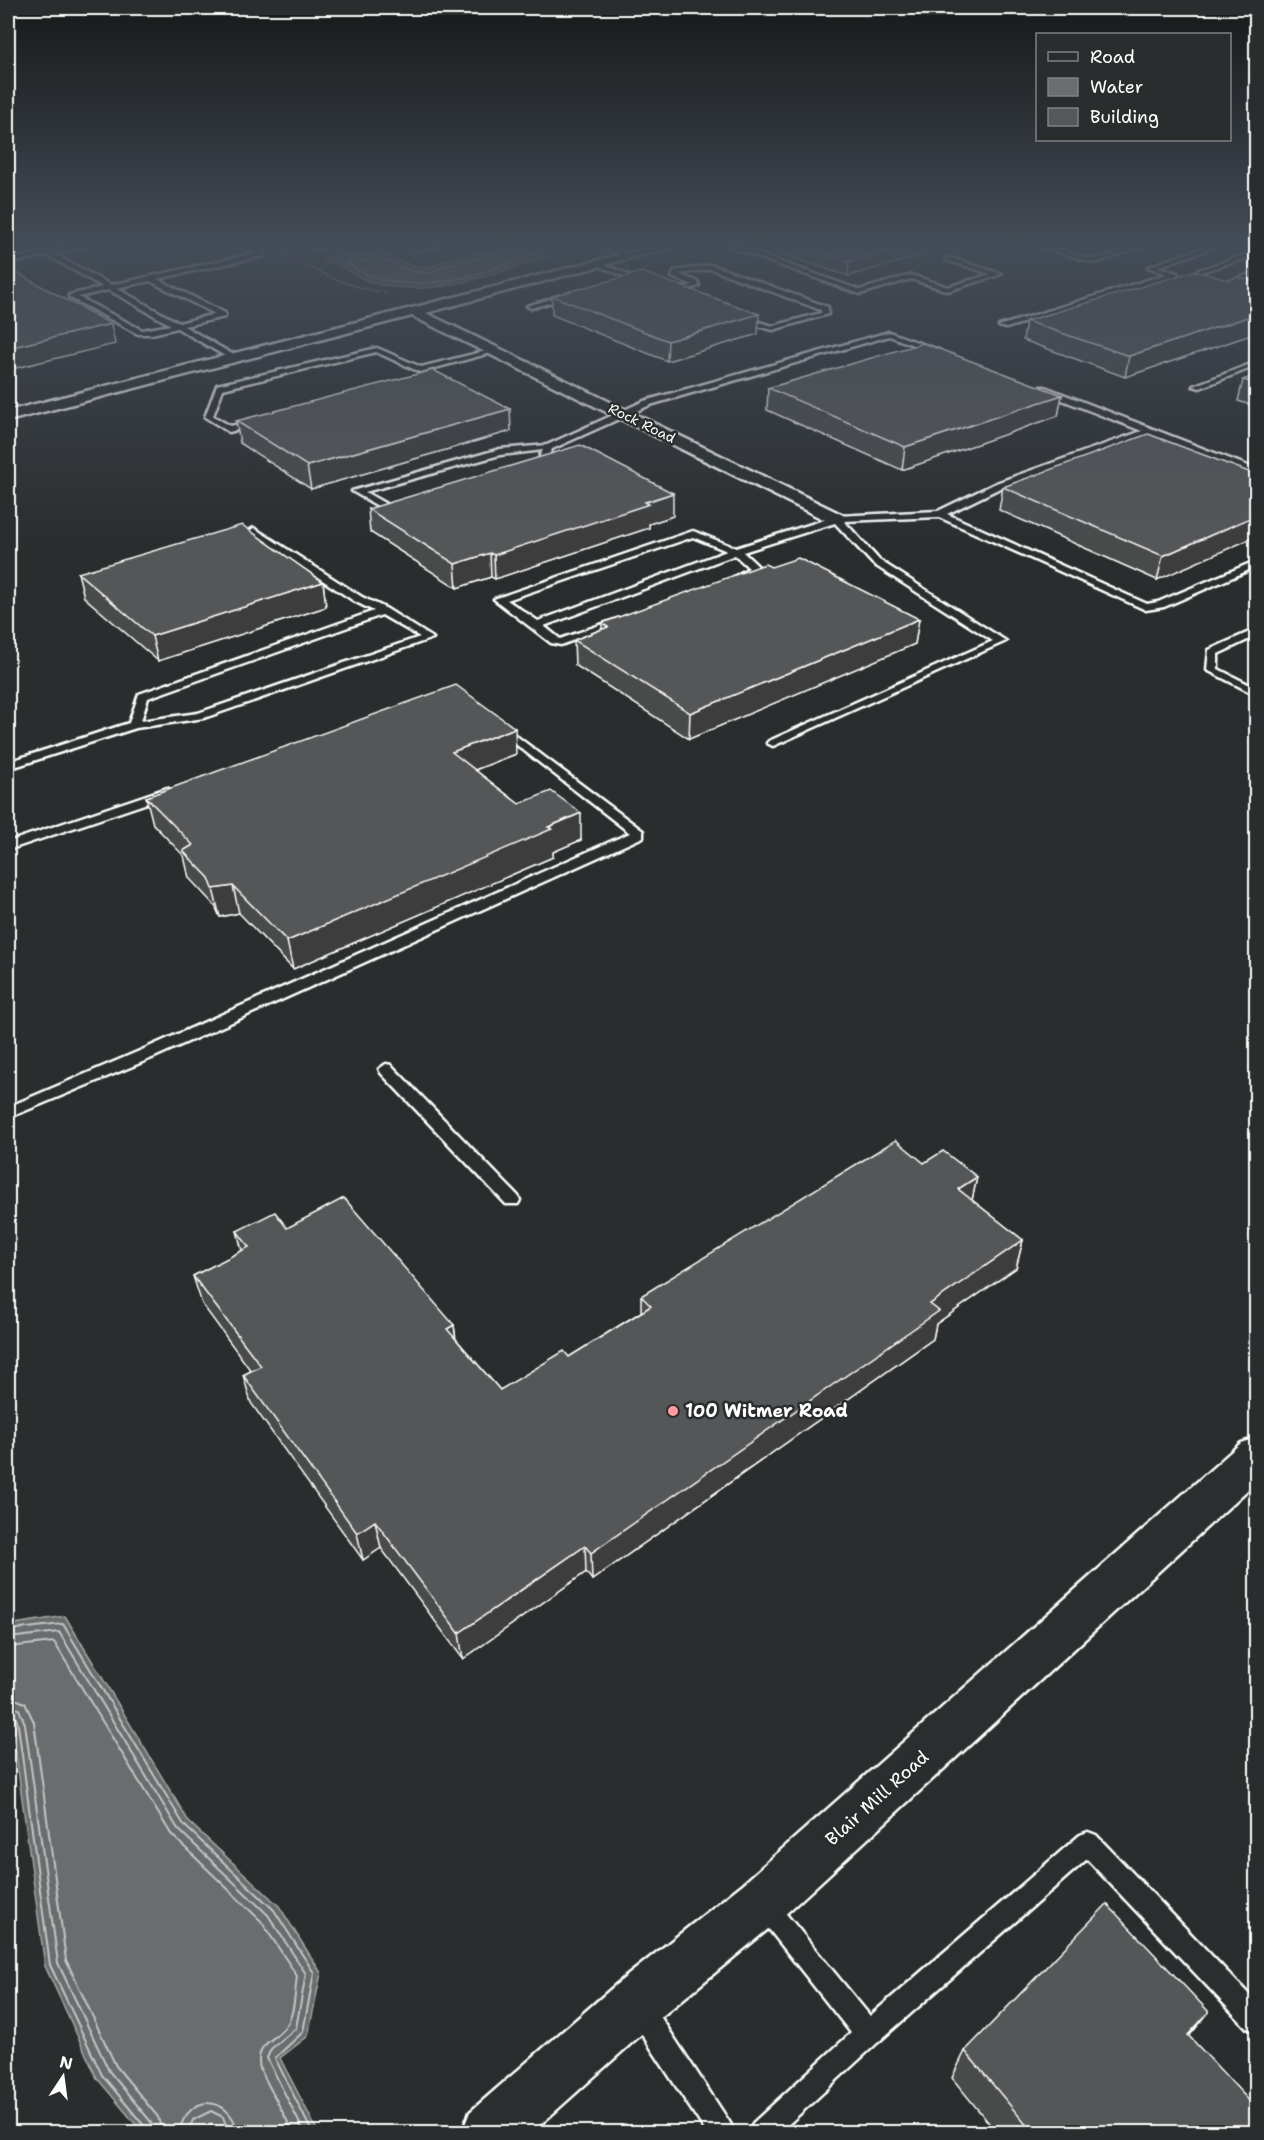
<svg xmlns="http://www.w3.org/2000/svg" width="1264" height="2140" font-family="'Shantell Sans',sans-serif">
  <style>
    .water { fill: #6a6c6d; stroke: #a6a7a7; stroke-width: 1.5 }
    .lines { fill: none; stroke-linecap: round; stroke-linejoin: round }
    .shore-far1 { stroke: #c3c4c5; stroke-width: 1.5 }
    .shore { stroke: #c3c4c5; stroke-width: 2 }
    .service-casing { stroke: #fff; stroke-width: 5 }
    .minor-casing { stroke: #fff; stroke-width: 5 }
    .secondary-casing { stroke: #fff; stroke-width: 5 }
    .path { stroke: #fff; stroke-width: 1.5; stroke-dasharray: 2 2; stroke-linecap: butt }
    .service { fill: #2a2d2e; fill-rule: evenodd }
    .minor { fill: #2a2d2e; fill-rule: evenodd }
    .secondary { fill: #2a2d2e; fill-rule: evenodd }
    .wall { fill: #494b4c; stroke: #fff; stroke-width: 1.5 }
    .shaded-wall { fill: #3c3d3e; stroke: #fff; stroke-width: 1.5 }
    .building { fill: #555758; stroke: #fff; stroke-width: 1.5 }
    .poi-dot { fill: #ff9aa2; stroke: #2a2d2e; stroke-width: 2 }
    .labels { text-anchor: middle; stroke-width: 5; stroke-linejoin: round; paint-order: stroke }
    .far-street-label { font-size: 14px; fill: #fff; stroke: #2a2d2e }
    .near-poi-label { font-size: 18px; font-weight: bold; fill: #fff; stroke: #2a2d2e; text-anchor: start }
    .near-street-label { font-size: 18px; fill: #fff; stroke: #2a2d2e }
  </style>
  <rect width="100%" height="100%" fill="#2a2d2e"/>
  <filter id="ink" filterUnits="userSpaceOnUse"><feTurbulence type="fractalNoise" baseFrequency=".0167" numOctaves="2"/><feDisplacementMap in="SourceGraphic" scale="12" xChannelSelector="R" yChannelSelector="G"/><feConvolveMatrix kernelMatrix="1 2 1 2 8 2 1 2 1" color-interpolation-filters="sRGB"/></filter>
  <g filter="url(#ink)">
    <g class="water">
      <path d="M505,248L549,257C493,273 437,298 378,284C358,280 342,263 323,260L327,257L380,253L415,266L429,267L450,258Z"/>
      <polygon points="65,1616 189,1822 279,1906 321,1973 308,2036 280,2058 318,2132 216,2132 211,2124 197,2132 142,2132 97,2078 45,1966 12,1726 8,1709 8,1625"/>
    </g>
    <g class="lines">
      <path class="shore-far1" d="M505,252L516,256L517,260C467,281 396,298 348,264L351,261L384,260L413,272L429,273L452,264Z"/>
      <g class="shore">
        <polyline points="8,1630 63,1624 184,1825 274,1910 314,1973 303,2032 275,2058 312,2132"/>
        <polyline points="8,1638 59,1632 178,1829 268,1915 306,1974 296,2028 271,2049 267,2058 304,2132"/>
        <path d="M8,1647L54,1642L171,1834L261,1921L297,1976C295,1990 295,2011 288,2023C276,2043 254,2040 260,2069L293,2132"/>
        <polyline points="8,1696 25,1703 34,1722 66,1960 116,2066 158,2117 162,2132"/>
        <polyline points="8,1706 19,1709 25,1724 58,1963 109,2071 151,2122 153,2132"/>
        <polyline points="8,1713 15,1715 18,1725 50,1965 102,2075 145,2127 146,2132"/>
        <path d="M179,2132C188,2093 229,2094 238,2132"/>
        <polyline points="188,2132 193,2120 211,2111 223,2117 229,2132"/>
      </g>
      <defs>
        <g id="service">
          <path d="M73,246H86L54,254L111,285L256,253L242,246H251L265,253L263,256L157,279L225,313V317L184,326L239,358L232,360L177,328L152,334H138L69,297V295L103,287L47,255L8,264V260ZM150,281L215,314L179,323L116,288ZM109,290L171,325L142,330L78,297Z"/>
          <polygon points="310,246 323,246 320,248"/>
          <polygon points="601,246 610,246 634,256 629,257"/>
          <polygon points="727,246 736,246 860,290 911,275 948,287 991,274 946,260 948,257 1001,274 948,291 911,279 860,294"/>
          <path d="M1038,246C1057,246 1075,257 1094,259C1110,259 1127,246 1144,246L1095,263Z"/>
          <polygon points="1207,246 1217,246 1158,267 1177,273 1178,276 1006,328 999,326 1167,274 1148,267"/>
          <polygon points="1256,251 1256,255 1201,272 1196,271"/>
          <polygon points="596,263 600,263 649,283 644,284 596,265"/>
          <polygon points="712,265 828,307 828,314 773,330 738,321 741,317 773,326 821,313 821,310 711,269 679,274 698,282 699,286 670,294 667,292 693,285 672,277 674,271"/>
          <polygon points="1256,272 1256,276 1224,286 1221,284"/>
          <polygon points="572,293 574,296 531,308 527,306"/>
          <polygon points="889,332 939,350 932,352 889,336 650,405 552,449 544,464 529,469 525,466 538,460 543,450 500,455 365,492 391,507 400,504 405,507 390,513 352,491 500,449 547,445 644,401"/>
          <polygon points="377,348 421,367 494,349 498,351 420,372 376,352 223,389 213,416 230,426 256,421 259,421 259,425 229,432 205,417 217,385"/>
          <polygon points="1256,362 1256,366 1200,388 1193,386"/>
          <path d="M1039,387H1045L1256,469V475L1150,434L1002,487L947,514L1147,604L1158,602L1253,562L1256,561V567L1164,607L1146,610L939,517L844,521L879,560L1006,641L773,746L767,743L769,741L993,641L873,564L835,523L743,552L761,569L743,579L734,577L749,568L735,555L544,626L560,639L617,619L626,621L561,645L551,643L494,599L693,531L736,548L837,516L938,511L996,483L1142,431L1039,391ZM693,537L727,551L538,621L507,600Z"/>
          <path d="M254,528L362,597L387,609L433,638L204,718L136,728L8,769V762L129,723L139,694L374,611L354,601L251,533L249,531ZM382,615L420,637L198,713L141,721L148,698Z"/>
          <polygon points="1256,629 1256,636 1218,654 1218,669 1256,688 1256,695 1207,670 1209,650"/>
          <polygon points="499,723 643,831 643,837 152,1058 8,1118 8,1107 142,1050 630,833 495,728 493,726"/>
          <polygon points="167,788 173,792 171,795 8,850 8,842"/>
          <polygon points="386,1064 391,1065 518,1196 520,1200 518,1204 506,1204 381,1073 379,1069"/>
          <polygon points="1088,1832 1096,1835 1256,2002 1256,2031 1247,2028 1087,1859 877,2043 780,2132 749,2132 753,2123 851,2033 757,1914 753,1906 757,1898 765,1894 773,1898 870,2016 1080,1835"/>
          <polygon points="641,1998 650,2001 730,2123 734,2132 706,2132 632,2019 629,2010 632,2001"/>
        </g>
        <polygon id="minor" points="654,246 675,246 426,313 843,515 846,519 843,523 831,523 412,316 8,421 8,411"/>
        <polygon id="secondary" points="1256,1438 1256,1482 779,1920 655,2022 532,2132 462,2132 470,2112 617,1984 743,1884 1241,1443"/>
      </defs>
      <use href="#service" class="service-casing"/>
      <use href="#minor" class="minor-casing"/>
      <use href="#secondary" class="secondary-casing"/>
      <path class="path" d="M283,254C317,272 348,287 386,293"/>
      <use href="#service" class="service"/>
      <use href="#minor" class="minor"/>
      <use href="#secondary" class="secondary"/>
    </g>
    <g class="wall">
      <polygon points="399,246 442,246 415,252"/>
      <polygon points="780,246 920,246 919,256 848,276 780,254"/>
      <polygon points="1257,272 1257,333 1125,377 1023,340 1026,321 1228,280 1250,281 1252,273"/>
      <polygon points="552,296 758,334 667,361 552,315"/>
      <polygon points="1257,375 1257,407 1238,401 1243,380"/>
      <polygon points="768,388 1062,395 1058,416 902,470 767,410"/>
      <polygon points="236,421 511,431 311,489 240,443"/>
      <polygon points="1257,475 1157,580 999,510 1003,487"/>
      <polygon points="368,509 673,516 649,524 649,528 495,579 491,577 457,588 370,532"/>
      <polygon points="771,567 919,619 915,644 689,739 575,665 574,640 602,629 602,623"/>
      <polygon points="78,573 323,582 326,607 158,661 84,597"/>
      <polygon points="516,754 475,770 519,804 581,840 553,852 553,857 293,969 239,913 220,917 215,906 189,878 184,856 153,824 146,797"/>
      <polygon points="924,1163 977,1177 972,1200 1023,1240 1016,1268 936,1324 933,1339 592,1580 586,1572 463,1659 381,1548 363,1560 251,1403 243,1375 251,1371 202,1304 193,1276 242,1251 237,1231 287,1228 454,1325 456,1339 500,1390 569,1357 641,1312 641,1296"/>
      <polygon points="1189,2037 1257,2133 997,2133 952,2078 965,2051"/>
    </g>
    <g class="shaded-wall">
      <polygon points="414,246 442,246 415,252"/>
      <polygon points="904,246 920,246 919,256 848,276 849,262"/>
      <polygon points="759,314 758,334 667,361 668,341"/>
      <polygon points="1257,314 1257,333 1125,377 1129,356"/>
      <polygon points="111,324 115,344 8,370 8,348"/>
      <polygon points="1062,395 1058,416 902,470 905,447"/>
      <polygon points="510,409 511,431 311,489 307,466"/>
      <polygon points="673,493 673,516 649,524 649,528 495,579 494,555"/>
      <polygon points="1257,515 1257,536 1157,580 1163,556"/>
      <polygon points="490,553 491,577 457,588 455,564"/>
      <polygon points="323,582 326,607 158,661 152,636"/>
      <polygon points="919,619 915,644 689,739 690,713"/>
      <polygon points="515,728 516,754 454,778 452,752"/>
      <polygon points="581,813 581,840 553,852 553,857 293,969 287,941"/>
      <polygon points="233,886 239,913 220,917 213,889"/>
      <polygon points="977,1177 971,1205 958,1189"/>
      <polygon points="1023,1240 1016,1268 936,1324 933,1339 592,1580 591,1553 930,1304"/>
      <polygon points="454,1325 457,1353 447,1329"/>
      <polygon points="375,1521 381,1548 363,1560 357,1533"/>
      <polygon points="585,1546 586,1572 463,1659 459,1633"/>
      <polygon points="1209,2012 1187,2039 1188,2035"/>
    </g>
    <g class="building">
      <polygon points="801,246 904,246 849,262"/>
      <polygon points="8,268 111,324 8,348"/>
      <polygon points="1194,271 1228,280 1238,277 1257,282 1257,314 1129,356 1026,321"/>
      <polygon points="642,272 759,314 668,341 552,296"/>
      <polygon points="923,343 1062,395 905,447 768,388"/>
      <polygon points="433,370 510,409 307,466 236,421"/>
      <polygon points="1257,375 1257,384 1243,380"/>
      <polygon points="1148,434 1257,475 1257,515 1163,556 1003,487"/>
      <polygon points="580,445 673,493 645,502 649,504 494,555 490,553 455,564 368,509"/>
      <polygon points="242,525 323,582 152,636 78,573"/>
      <polygon points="798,558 919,619 690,713 574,640 608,627 602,623 765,564 771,567"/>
      <polygon points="456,685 515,728 452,752 519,804 551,791 581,813 548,827 552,829 287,941 233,886 213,889 209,878 183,851 193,845 146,797"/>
      <polygon points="896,1140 924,1163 943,1151 977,1177 958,1189 1023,1240 930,1304 939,1311 591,1553 585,1546 459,1633 375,1521 357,1533 243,1375 261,1366 193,1276 249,1247 237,1231 275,1212 287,1228 344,1198 454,1325 447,1329 500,1390 564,1351 569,1357 651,1306 641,1296"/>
      <polygon points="1107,1904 1209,2012 1188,2035 1257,2109 1257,2133 1033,2133 965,2051"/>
    </g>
  </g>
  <linearGradient id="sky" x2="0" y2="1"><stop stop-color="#171919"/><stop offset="0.45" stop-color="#444c57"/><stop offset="1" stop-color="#444c57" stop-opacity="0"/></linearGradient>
  <rect width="1264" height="546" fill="url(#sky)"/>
  <circle class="poi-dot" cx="673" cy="1411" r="6"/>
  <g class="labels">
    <g class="far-street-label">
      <text transform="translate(642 423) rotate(26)" y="5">Rock Road</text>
    </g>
    <g class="near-poi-label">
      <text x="685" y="1417">100 Witmer Road</text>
    </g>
    <g class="near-street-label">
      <text transform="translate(877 1798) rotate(-42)" y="6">Blair Mill Road</text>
    </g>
  </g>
  <rect width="1264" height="2140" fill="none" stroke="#2a2d2e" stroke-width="30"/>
  <rect x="15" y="15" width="1234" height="2110" fill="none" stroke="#fff" stroke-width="2" filter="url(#ink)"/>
  <rect x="1036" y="33" width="195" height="108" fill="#2a2d2e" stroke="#7f8182" stroke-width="1.5"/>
  <rect x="1048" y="52" width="30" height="9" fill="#2a2d2e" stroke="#7f8182" stroke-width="1.5"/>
  <text x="1090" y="63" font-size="18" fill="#ffffff">Road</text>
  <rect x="1048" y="78" width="30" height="18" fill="#6a6c6d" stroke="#7f8182" stroke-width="1.5"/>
  <text x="1090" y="93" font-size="18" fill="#ffffff">Water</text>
  <rect x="1048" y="108" width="30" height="18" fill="#555758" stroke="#7f8182" stroke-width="1.5"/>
  <text x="1090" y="123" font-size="18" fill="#ffffff">Building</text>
  <g transform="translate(63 2077) rotate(13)" stroke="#2a2d2e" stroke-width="4.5" paint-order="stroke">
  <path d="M0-4.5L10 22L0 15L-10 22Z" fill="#ffffff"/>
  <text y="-9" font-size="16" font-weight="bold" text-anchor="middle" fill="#ffffff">N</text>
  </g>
</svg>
